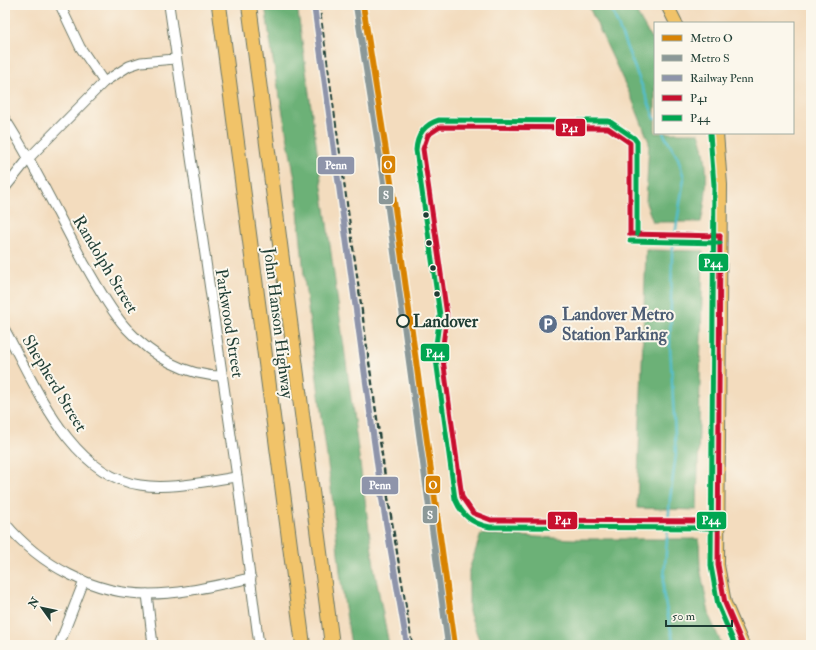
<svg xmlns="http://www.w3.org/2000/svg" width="816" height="650" font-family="'IM FELL Double Pica',serif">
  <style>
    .forest { fill: #6cb177; stroke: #467756 }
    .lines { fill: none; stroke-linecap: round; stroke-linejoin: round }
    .stream { stroke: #52becc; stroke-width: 2.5 }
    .minor-casing { stroke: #697564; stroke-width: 11 }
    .major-casing { stroke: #697564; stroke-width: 14 }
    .highway-casing { stroke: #697564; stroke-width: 16 }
    .minor { stroke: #fff; stroke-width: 9 }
    .major { stroke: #f1c369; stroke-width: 12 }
    .highway { stroke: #f1c369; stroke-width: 14 }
    .rail { stroke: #1f3d34; stroke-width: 2.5; stroke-dasharray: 6 3; stroke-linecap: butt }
    .bus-1-casing { stroke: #fbf7ec; stroke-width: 8 }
    .bus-2-casing { stroke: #fbf7ec; stroke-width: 8 }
    .bus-1 { stroke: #c8102e; stroke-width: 5 }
    .bus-2 { stroke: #00a651; stroke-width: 5 }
    .rail-1-casing { stroke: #fbf7ec; stroke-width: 9 }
    .rail-1 { stroke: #8e94aa; stroke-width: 6 }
    .metro-1-casing { stroke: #fbf7ec; stroke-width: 9 }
    .metro-2-casing { stroke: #fbf7ec; stroke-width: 9 }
    .metro-1 { stroke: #d88305; stroke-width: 6 }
    .metro-2 { stroke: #8b9898; stroke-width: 6 }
    .bus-dot { fill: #1f3d34; stroke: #fbf7ec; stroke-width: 1.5 }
    .stop-dot { fill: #fbf7ec; stroke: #1f3d34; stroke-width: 2 }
    .labels { text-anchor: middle; stroke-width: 4; stroke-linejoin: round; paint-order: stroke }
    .street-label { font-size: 17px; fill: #1f3d34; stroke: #fbf7ec }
    .service-label { font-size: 17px; font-weight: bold; fill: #4e5e75; stroke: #fbf7ec; text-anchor: start }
    .stop-label { font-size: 17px; font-weight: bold; fill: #1f3d34; stroke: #fbf7ec; text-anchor: start }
    .line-badge { stroke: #fbf7ec; stroke-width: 1.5 }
    .badge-label { font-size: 11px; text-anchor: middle; font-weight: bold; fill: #fff }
  </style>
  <rect width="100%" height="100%" fill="#fbf7ec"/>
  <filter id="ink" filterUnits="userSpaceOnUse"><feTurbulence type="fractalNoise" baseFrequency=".025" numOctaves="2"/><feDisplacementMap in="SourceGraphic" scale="8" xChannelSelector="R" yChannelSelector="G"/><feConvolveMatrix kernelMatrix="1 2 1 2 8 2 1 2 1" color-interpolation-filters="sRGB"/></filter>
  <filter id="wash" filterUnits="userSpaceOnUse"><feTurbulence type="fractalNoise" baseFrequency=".012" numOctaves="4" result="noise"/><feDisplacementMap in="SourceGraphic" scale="16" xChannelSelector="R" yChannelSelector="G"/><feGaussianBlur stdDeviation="0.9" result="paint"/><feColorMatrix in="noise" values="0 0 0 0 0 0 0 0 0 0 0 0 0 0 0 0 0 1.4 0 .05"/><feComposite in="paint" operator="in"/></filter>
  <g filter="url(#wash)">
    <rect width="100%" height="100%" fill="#f3dcbe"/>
    <g class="forest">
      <polygon points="265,5 297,5 375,573 389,645 351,645 341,581 332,496 305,285 295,179 273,60"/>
      <path d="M588,5H632L655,45V133H699C709,161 708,193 701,222H653L646,203L649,142L632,99Z"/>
      <polygon points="646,250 703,251 697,510 637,508"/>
      <polygon points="481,534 573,539 699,539 700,568 710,618 722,645 481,645 469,612 469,570"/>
    </g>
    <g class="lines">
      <g class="stream">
        <polyline points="610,5 655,119"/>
        <polyline points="663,133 678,158 684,178 672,254 670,346 676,454 670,499 663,592 674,645"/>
      </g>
    </g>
  </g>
  <g filter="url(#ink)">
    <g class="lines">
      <defs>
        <g id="minor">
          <polyline points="60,5 80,47 104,82"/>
          <polyline points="169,5 237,477 259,645"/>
          <path d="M5,119C35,165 58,215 84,263C97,285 110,310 127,329C152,356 185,376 222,376"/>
          <polyline points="5,188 29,158 104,82 129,66 141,62 175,59"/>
          <path d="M5,330C35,384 70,475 140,485C171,490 206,481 237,477"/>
          <path d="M5,523C40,565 93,594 148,594C183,594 217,585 251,578"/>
          <polyline points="147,594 153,645"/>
          <polyline points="59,645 84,581"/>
        </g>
        <g id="major">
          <polyline points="667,5 676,23"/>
          <polyline points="717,133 721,185 718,565 725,603 743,645"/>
        </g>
        <g id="highway">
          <polyline points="219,5 303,645"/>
          <polyline points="249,5 332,645"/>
        </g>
      </defs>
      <use href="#minor" class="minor-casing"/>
      <use href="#major" class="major-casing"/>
      <use href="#highway" class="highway-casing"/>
      <use href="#minor" class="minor"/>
      <use href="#major" class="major"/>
      <use href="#highway" class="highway"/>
      <polyline class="rail" points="319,5 388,498 412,645"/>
      <defs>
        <g id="bus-1">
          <polyline points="630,234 630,143 608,128 440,127 428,135 423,149 447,315 442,352 462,497 473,513 491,520 718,521"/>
          <polyline points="630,234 720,236"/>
          <polyline points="720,236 718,565 725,603 743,645"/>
        </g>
        <g id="bus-2">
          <polyline points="710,134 714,185 711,566 718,605 735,645"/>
          <path d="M637,234V142L634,138L609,121L439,120C425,124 417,135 416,150L440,315L435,352L455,499C462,516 473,524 490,527L718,528"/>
          <polyline points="630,241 720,243"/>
        </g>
      </defs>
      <use href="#bus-1" class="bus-1-casing"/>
      <use href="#bus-2" class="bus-2-casing"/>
      <use href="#bus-1" class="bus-1"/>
      <use href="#bus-2" class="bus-2"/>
      <defs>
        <polyline id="rail-1" points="314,5 382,499 407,645"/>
      </defs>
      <use href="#rail-1" class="rail-1-casing"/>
      <use href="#rail-1" class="rail-1"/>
      <defs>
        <polyline id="metro-1" points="363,5 394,201 455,645"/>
        <polyline id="metro-2" points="356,6 387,202 448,645"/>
      </defs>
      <use href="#metro-1" class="metro-1-casing"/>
      <use href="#metro-2" class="metro-2-casing"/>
      <use href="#metro-1" class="metro-1"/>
      <use href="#metro-2" class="metro-2"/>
    </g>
  </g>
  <defs>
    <symbol id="parking-disc" viewBox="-11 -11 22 22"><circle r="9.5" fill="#5c6f8a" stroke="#fbf7ec"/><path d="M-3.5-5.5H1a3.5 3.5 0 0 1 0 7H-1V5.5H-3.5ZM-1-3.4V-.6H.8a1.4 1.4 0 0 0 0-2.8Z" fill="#fff"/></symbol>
  </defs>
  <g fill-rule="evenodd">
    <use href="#parking-disc" x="537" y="313" width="22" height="22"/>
  </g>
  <g class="bus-dot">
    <circle cx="426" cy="215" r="3.5"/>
    <circle cx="429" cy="243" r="3.5"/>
    <circle cx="433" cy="268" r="3.5"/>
    <circle cx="437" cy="294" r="3.5"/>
  </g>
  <circle class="stop-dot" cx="403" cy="321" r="6"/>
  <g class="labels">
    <g class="street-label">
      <text transform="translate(106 264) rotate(59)" y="6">Randolph Street</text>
      <text transform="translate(230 323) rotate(81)" y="6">Parkwood Street</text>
      <text transform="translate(279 323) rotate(83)" y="6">John Hanson Highway</text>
      <text transform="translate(55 383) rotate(59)" y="6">Shepherd Street</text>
    </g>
    <g class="service-label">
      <text x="562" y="320">Landover Metro<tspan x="562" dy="20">Station Parking</tspan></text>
    </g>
    <g class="stop-label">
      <text x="413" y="327">Landover</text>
    </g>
  </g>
  <g class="line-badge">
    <rect x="555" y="118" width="31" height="19" rx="4" fill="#c8102e"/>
    <rect x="381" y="155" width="15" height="19" rx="4" fill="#d88305"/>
    <rect x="317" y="156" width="38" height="19" rx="4" fill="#8e94aa"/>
    <rect x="378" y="185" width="16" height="20" rx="4" fill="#8b9898"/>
    <rect x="698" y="253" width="31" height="19" rx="4" fill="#00a651"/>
    <rect x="420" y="343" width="30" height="19" rx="4" fill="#00a651"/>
    <rect x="425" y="475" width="16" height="19" rx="4" fill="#d88305"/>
    <rect x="361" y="476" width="38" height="19" rx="4" fill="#8e94aa"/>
    <rect x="422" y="505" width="16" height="19" rx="4" fill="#8b9898"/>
    <rect x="696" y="511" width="31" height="19" rx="4" fill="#00a651"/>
    <rect x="547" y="511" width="31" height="19" rx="4" fill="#c8102e"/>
  </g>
  <g class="badge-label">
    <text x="570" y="132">P41</text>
    <text x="388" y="169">O</text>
    <text x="336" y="169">Penn</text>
    <text x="386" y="199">S</text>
    <text x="713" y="267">P44</text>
    <text x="435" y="357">P44</text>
    <text x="433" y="489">O</text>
    <text x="380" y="489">Penn</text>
    <text x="430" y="519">S</text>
    <text x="711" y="524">P44</text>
    <text x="563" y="524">P41</text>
  </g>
  <rect width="816" height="650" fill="none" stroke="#fbf7ec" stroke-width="20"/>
  <rect x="654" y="22" width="140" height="112" fill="#fbf7ec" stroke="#a3ada2"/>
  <rect x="662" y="35" width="20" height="6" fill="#d88305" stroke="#a3ada2"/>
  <text x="690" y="42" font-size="12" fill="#1f3d34">Metro O</text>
  <rect x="662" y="55" width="20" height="6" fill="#8b9898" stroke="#a3ada2"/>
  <text x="690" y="62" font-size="12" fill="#1f3d34">Metro S</text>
  <rect x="662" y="75" width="20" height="6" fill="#8e94aa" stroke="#a3ada2"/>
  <text x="690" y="82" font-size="12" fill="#1f3d34">Railway Penn</text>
  <rect x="662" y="95" width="20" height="6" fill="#c8102e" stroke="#a3ada2"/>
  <text x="690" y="102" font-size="12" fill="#1f3d34">P41</text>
  <rect x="662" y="115" width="20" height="6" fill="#00a651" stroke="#a3ada2"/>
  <text x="690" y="122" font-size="12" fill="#1f3d34">P44</text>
  <g transform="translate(42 608) rotate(303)" stroke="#fbf7ec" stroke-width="3" paint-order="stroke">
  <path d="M0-3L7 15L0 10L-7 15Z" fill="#1f3d34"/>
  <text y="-6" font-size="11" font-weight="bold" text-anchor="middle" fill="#1f3d34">N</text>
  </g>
  <path d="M666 620v6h66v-6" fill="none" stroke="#1f3d34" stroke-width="2"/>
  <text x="672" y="620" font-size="12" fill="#1f3d34" stroke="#fbf7ec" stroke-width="3" paint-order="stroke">50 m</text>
</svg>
